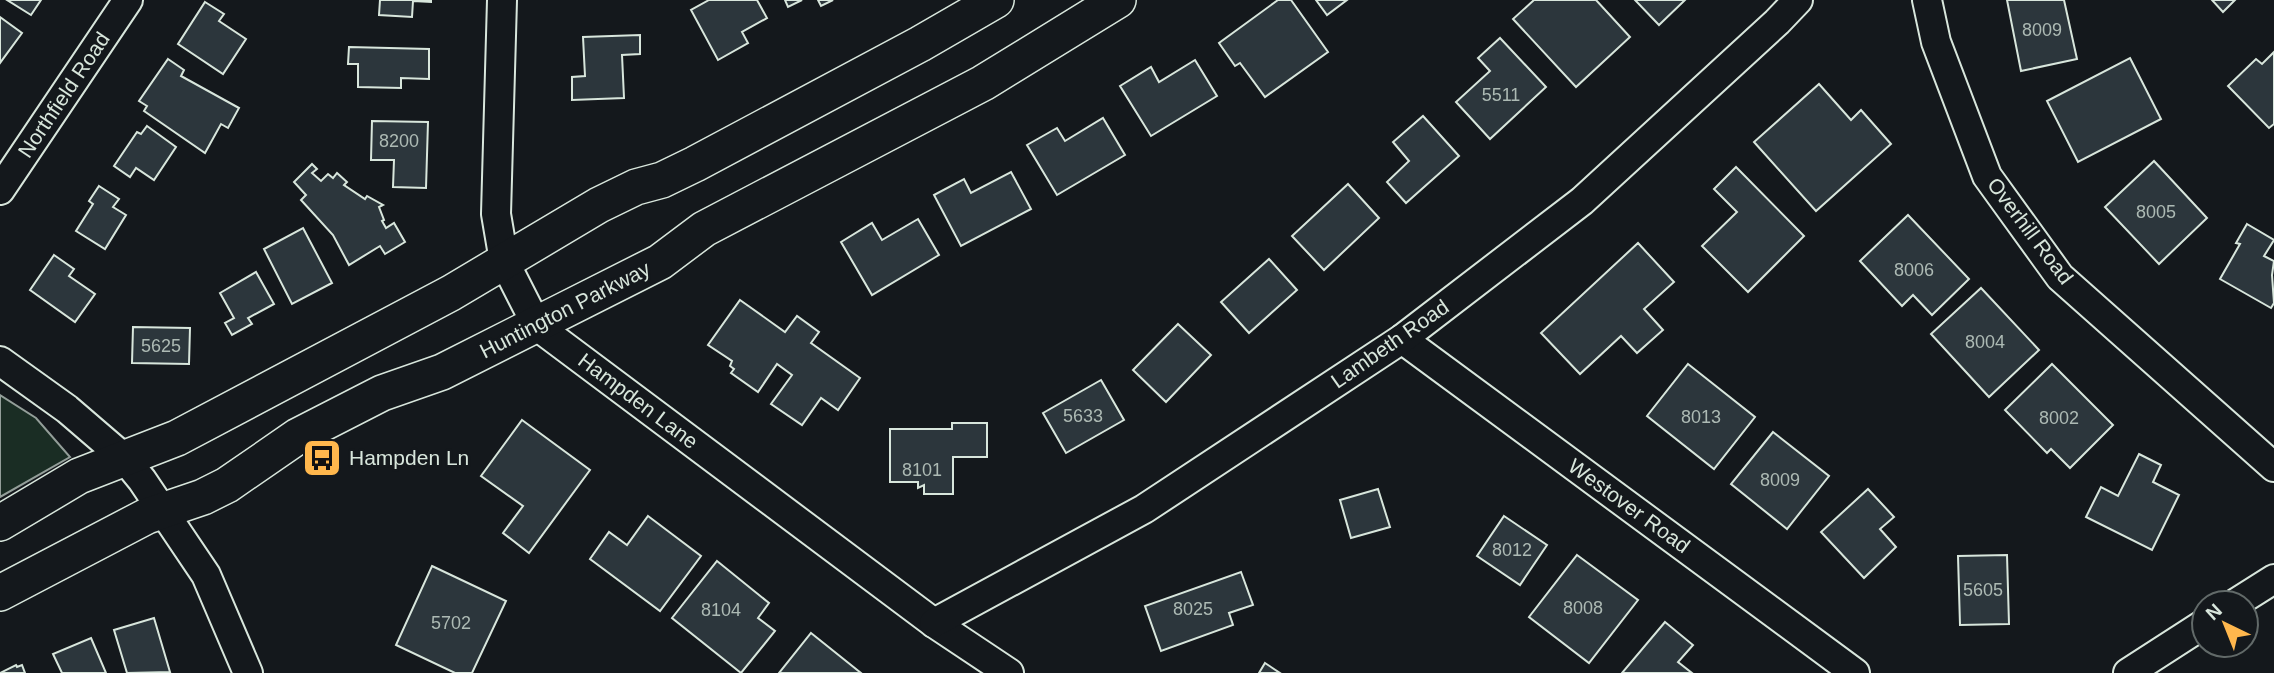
<svg xmlns="http://www.w3.org/2000/svg" width="2274" height="673" font-family="Helvetica,sans-serif">
  <style>
    .green { fill: #1a2d24; stroke: #939e99; stroke-width: 2 }
    .building { fill: #2c363c; stroke: #d8e6dc; stroke-width: 2 }
    .lines { fill: none; stroke-linecap: round; stroke-linejoin: round }
    .minor-casing { stroke: #d8e6dc; stroke-width: 32 }
    .tertiary-casing { stroke: #d8e6dc; stroke-width: 38 }
    .minor { stroke: #14181c; stroke-width: 28 }
    .tertiary { stroke: #14181c; stroke-width: 35 }
    .labels { text-anchor: middle; stroke-width: 5; stroke-linejoin: round; paint-order: stroke }
    .number-label { font-size: 18px; fill: #adbab4 }
    .street-label { font-size: 21px; fill: #d8e6dc; stroke: #14181c }
    .poi-label { font-size: 21px; fill: #d8e6dc; stroke: #14181c; text-anchor: start }
  </style>
  <rect width="100%" height="100%" fill="#14181c"/>
  <polygon class="green" points="0,395 36,418 70,457 0,497"/>
  <g class="building">
    <polygon points="7,0 41,0 31,15"/>
    <polygon points="380,0 431,0 431,2 413,1 412,17 379,15"/>
    <polygon points="709,0 757,0 767,18 742,32 748,43 718,60 691,10"/>
    <polygon points="785,0 802,0 788,7"/>
    <polygon points="818,0 833,0 821,6"/>
    <polygon points="1278,0 1291,0 1328,52 1265,97 1240,63 1235,66 1219,43"/>
    <polygon points="1316,0 1347,0 1327,15"/>
    <polygon points="1534,0 1596,0 1630,37 1576,87 1513,19"/>
    <polygon points="1635,0 1685,0 1659,25"/>
    <polygon points="2007,0 2064,0 2077,59 2021,71"/>
    <polygon points="2212,0 2235,0 2223,12"/>
    <polygon points="205,2 224,14 219,21 246,39 223,74 178,44"/>
    <polygon points="0,17 22,33 0,63"/>
    <polygon points="640,35 640,54 622,55 624,98 572,100 572,77 585,76 583,37"/>
    <polygon points="1500,38 1546,87 1490,139 1456,102 1490,71 1478,58"/>
    <polygon points="349,47 429,49 429,79 401,78 401,88 358,87 358,64 348,64"/>
    <polygon points="2274,52 2274,124 2269,128 2228,86 2256,59 2262,64"/>
    <polygon points="2130,58 2161,119 2078,162 2047,101"/>
    <polygon points="168,59 184,70 181,76 239,108 228,128 221,124 205,153 144,111 147,106 139,101"/>
    <polygon points="1195,60 1217,96 1151,136 1120,86 1151,67 1159,82"/>
    <polygon points="1819,84 1851,120 1861,110 1891,144 1816,211 1754,142"/>
    <polygon points="1423,116 1459,156 1406,203 1387,182 1409,161 1393,142"/>
    <polygon points="1103,118 1125,155 1057,195 1027,145 1057,128 1065,141"/>
    <polygon points="372,121 428,122 426,188 393,187 394,160 371,160"/>
    <polygon points="147,126 176,147 154,180 136,168 130,177 114,166 137,132 141,134"/>
    <polygon points="2154,161 2207,218 2159,264 2105,207"/>
    <polygon points="312,164 317,169 312,173 321,181 328,174 333,178 337,173 347,182 344,185 365,199 367,196 383,205 379,207 384,220 382,221 386,228 394,223 405,242 385,254 380,246 349,265 333,235 301,200 306,195 294,182"/>
    <polygon points="1736,167 1804,236 1748,292 1702,246 1737,212 1714,189"/>
    <polygon points="1011,172 1031,209 961,246 934,195 964,179 971,193"/>
    <polygon points="1348,184 1379,218 1324,270 1292,236"/>
    <polygon points="99,186 119,199 113,207 126,215 105,249 76,231 93,204 89,201"/>
    <polygon points="1908,215 1969,279 1932,315 1913,295 1902,306 1860,261"/>
    <polygon points="918,219 939,255 872,295 841,242 872,223 882,240"/>
    <polygon points="2247,224 2274,240 2264,256 2274,261 2272,275 2274,303 2271,308 2220,279 2240,244 2236,243"/>
    <polygon points="303,228 332,283 292,304 264,249"/>
    <polygon points="1638,243 1674,282 1644,309 1663,330 1637,353 1621,336 1580,374 1541,333"/>
    <polygon points="54,255 74,269 69,276 95,294 75,322 30,290"/>
    <polygon points="1269,259 1297,290 1249,333 1221,302"/>
    <polygon points="256,272 274,304 248,318 252,324 232,335 225,323 234,318 220,293"/>
    <polygon points="1981,288 2039,350 1989,397 1931,334"/>
    <polygon points="740,300 785,332 797,316 819,332 811,343 860,378 838,410 821,398 802,425 771,404 792,375 777,364 758,392 731,373 734,369 730,366 732,361 708,345"/>
    <polygon points="1178,324 1211,355 1166,402 1133,370"/>
    <polygon points="133,327 190,328 189,364 132,363"/>
    <polygon points="1688,364 1755,417 1714,469 1647,416"/>
    <polygon points="2052,364 2113,425 2070,468 2051,449 2047,453 2005,410"/>
    <polygon points="1101,380 1124,420 1066,453 1043,413"/>
    <polygon points="522,420 590,470 529,553 503,533 523,506 481,476"/>
    <polygon points="952,423 987,423 987,457 953,457 953,494 924,494 924,485 918,488 918,482 890,482 890,429 952,429"/>
    <polygon points="1773,432 1829,476 1787,529 1731,484"/>
    <polygon points="2139,454 2161,465 2153,482 2179,495 2152,550 2086,517 2101,487 2118,496"/>
    <polygon points="1378,489 1390,527 1351,538 1340,500"/>
    <polygon points="1868,489 1894,517 1880,529 1896,547 1864,578 1821,532"/>
    <polygon points="648,516 701,556 660,611 590,559 609,532 627,545"/>
    <polygon points="1504,516 1547,545 1520,585 1477,556"/>
    <polygon points="1577,555 1638,600 1589,663 1529,617"/>
    <polygon points="2007,555 2009,624 1960,625 1958,556"/>
    <polygon points="717,561 769,603 758,618 775,631 741,673 672,618"/>
    <polygon points="432,566 506,601 472,673 455,673 396,645"/>
    <polygon points="1241,572 1253,605 1229,613 1233,625 1161,651 1145,606"/>
    <polygon points="154,618 170,672 127,673 114,630"/>
    <polygon points="1665,622 1693,645 1678,662 1692,673 1622,673"/>
    <polygon points="811,633 861,673 779,673"/>
    <polygon points="91,638 106,673 62,673 53,654"/>
    <polygon points="1265,663 1280,673 1259,673"/>
    <polygon points="16,665 17,667 22,665 25,673 0,673"/>
  </g>
  <g class="lines">
    <defs>
      <g id="minor">
        <polyline points="502,0 496,214 504,261 537,326 934,623 1009,673"/>
        <polyline points="1927,0 1936,42 1987,176 2060,277 2274,467"/>
        <polyline points="0,190 128,0"/>
        <polyline points="1402,339 1855,673"/>
        <polyline points="0,361 67,409 124,458 142,480 206,575 248,673"/>
        <polyline points="2236,603 2274,579"/>
        <polyline points="934,623 1144,509 1402,339 1582,201 1777,22 1798,0"/>
        <polyline points="2128,673 2204,624"/>
      </g>
      <g id="tertiary">
        <polyline points="0,523 79,476 177,438 451,293 599,205 636,187 662,180 695,164 920,44 996,0"/>
        <polyline points="0,593 147,516 203,497 227,485 298,436 382,393 442,372 660,262 704,229 983,83 1118,0"/>
      </g>
    </defs>
    <use href="#minor" class="minor-casing"/>
    <use href="#tertiary" class="tertiary-casing"/>
    <use href="#minor" class="minor"/>
    <use href="#tertiary" class="tertiary"/>
  </g>
  <defs>
    <symbol id="bus-square" viewBox="-11 -11 22 22"><rect x="-9" y="-9" width="18" height="18" rx="4" fill="#ffb74d" stroke="#14181c"/><path d="M-5-6H5V4H4V6H2V4H-2V6H-4V4H-5ZM-3.5-4V0h7V-4ZM-3.5 1.2v1.5H-2V1.2ZM2 1.2v1.5H3.5V1.2Z" fill="#111"/></symbol>
  </defs>
  <g fill-rule="evenodd">
    <use href="#bus-square" x="300" y="436" width="44" height="44"/>
  </g>
  <g class="labels">
    <g class="number-label">
      <text x="2042" y="36">8009</text>
      <text x="1501" y="101">5511</text>
      <text x="399" y="147">8200</text>
      <text x="2156" y="218">8005</text>
      <text x="1914" y="276">8006</text>
      <text x="1985" y="348">8004</text>
      <text x="161" y="352">5625</text>
      <text x="1083" y="422">5633</text>
      <text x="1701" y="423">8013</text>
      <text x="2059" y="424">8002</text>
      <text x="922" y="476">8101</text>
      <text x="1780" y="486">8009</text>
      <text x="1512" y="556">8012</text>
      <text x="1983" y="596">5605</text>
      <text x="1583" y="614">8008</text>
      <text x="1193" y="615">8025</text>
      <text x="721" y="616">8104</text>
      <text x="451" y="629">5702</text>
    </g>
    <g class="street-label">
      <text transform="translate(64 95) rotate(-56)" y="7">Northfield Road</text>
      <text transform="translate(2030 231) rotate(53)" y="7">Overhill Road</text>
      <text transform="translate(565 310) rotate(-27)" y="7">Huntington Parkway</text>
      <text transform="translate(1390 344) rotate(-35)" y="7">Lambeth Road</text>
      <text transform="translate(638 401) rotate(37)" y="7">Hampden Lane</text>
      <text transform="translate(1629 506) rotate(36)" y="7">Westover Road</text>
    </g>
    <g class="poi-label">
      <text x="349" y="465">Hampden Ln</text>
    </g>
  </g>
  <g transform="translate(2225 624) rotate(317)"><circle r="33" fill="#14181c" stroke="#626a69" stroke-width="2"/>
  <path d="M0-5L12 26L0 18L-12 26Z" fill="#ffb74d"/>
  <text y="-10" font-size="19" font-weight="bold" text-anchor="middle" fill="#d8e6dc">N</text>
  </g>
</svg>
